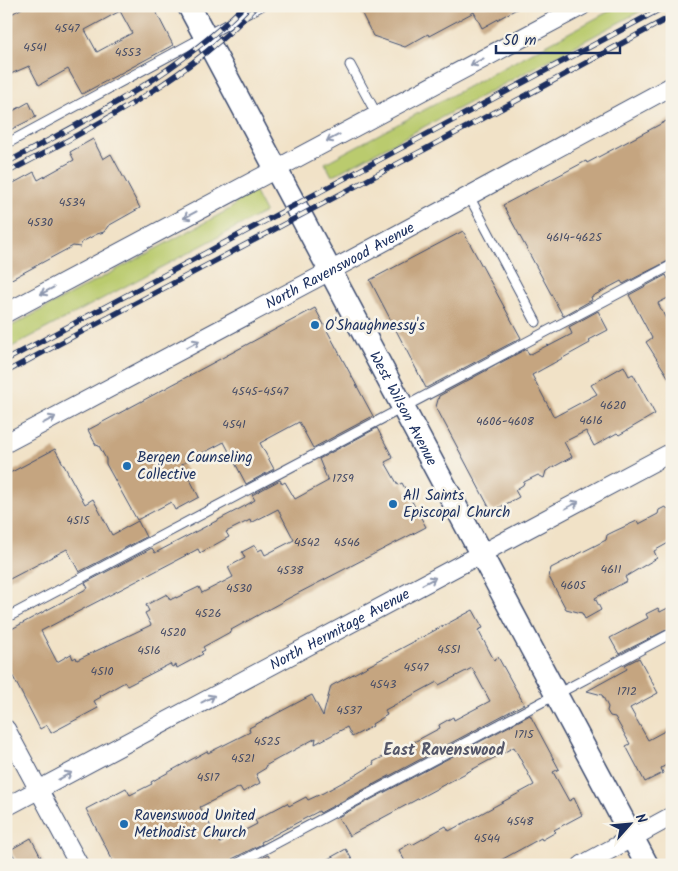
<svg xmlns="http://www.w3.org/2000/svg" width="678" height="871" font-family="Kalam,sans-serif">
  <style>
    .green { fill: #bacb6e; stroke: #6a7d66 }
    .building { fill: #c5a580; fill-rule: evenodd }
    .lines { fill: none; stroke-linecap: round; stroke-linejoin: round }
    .service-casing { stroke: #3b4a6e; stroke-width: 11 }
    .minor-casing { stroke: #3b4a6e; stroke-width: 20 }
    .tertiary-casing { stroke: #3b4a6e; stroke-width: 25 }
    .service { stroke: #fff; stroke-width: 9 }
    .minor { stroke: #fff; stroke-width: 18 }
    .tertiary { stroke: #fff; stroke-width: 22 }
    .rail-casing { stroke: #1b2f5e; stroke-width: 5.5 }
    .rail { stroke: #f7f3e8; stroke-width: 4; stroke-dasharray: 11; stroke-linecap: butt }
    .oneway { stroke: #8d97ae }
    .poi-dot { fill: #1f6fb2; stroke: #f7f3e8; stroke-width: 2 }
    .labels { text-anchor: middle; stroke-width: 5; stroke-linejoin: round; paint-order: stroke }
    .number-label { font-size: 12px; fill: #464c66 }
    .street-label { font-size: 15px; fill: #1b2f5e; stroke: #f7f3e8 }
    .poi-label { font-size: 15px; fill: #1b2f5e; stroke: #f7f3e8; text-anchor: start }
    .neighbourhood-label { font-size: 16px; font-weight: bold; fill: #56586a; stroke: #f7f3e8 }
  </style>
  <rect width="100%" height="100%" fill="#f7f3e8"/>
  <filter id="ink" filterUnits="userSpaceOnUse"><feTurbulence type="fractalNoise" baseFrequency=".02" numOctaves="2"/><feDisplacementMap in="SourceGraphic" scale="10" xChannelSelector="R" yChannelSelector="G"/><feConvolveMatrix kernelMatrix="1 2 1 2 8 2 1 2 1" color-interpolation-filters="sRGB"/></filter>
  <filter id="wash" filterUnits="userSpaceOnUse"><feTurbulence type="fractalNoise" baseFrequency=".0096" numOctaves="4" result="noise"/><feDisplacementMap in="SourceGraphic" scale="20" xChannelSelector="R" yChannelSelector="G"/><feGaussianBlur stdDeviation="1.12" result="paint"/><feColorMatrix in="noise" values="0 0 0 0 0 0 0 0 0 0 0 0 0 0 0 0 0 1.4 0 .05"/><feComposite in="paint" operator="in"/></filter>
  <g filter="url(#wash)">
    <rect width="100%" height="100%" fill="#f1e2c7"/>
    <g class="green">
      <polygon points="619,6 650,6 332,176 325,163"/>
      <polygon points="252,187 265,212 6,350 6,329 230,209"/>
    </g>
    <g id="blocks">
      <g class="building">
        <path d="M26,6H153L173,45L82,94L68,69L39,85L29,66L6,76V17ZM120,11L132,33L97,52L85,30Z"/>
        <polygon points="358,6 522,6 482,28 474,12 429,36 428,34 405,47 373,36"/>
        <polygon points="29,102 36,117 6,132 6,115"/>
        <polygon points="672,118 672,259 623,284 621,281 591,297 592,300 563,316 503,205 586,161 587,163"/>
        <polygon points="93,139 103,159 111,154 140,208 108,226 104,232 97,234 82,242 80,247 73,246 6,282 6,187 34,172 38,180 74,160 70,152"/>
        <polygon points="463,231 521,338 426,388 370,280"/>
        <polygon points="666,275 672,286 672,296 658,303 672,331 672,383 646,342 652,338 629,295"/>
        <polygon points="315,308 373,416 313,448 299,422 260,443 274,469 246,484 224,442 182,464 199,497 175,510 171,502 137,520 106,464 106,459 99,446 96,445 88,430"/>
        <polygon points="598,311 608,330 589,340 590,343 532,375 554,417 597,394 591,385 624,366 629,376 633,374 655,414 619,435 617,433 594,446 586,431 564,442 572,457 546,471 544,478 538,475 524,482 523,485 515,490 519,497 495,510 490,509 436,407 439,396 526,349 529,355 548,345 549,346 572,334 569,327"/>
        <path d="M377,428L393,458L385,462L398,485L402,483L426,527L289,598L231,630L232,631L203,647L205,650L201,652L203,654L177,668L176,665L172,667L170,664L127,686L125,682L100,696L101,697L94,701L98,708L51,733L47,725L40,729L7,665L6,632L88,588L85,583L152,548L155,553L243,507L255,500L252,495L280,480L282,484L285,482L295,499L328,481L319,459ZM278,509L294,540L265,555L262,549L258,551L255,545L242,552L245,558L228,567L233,577L202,593L199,587L176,598V597L170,600L167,594L146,605L149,611L145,613L151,625L77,660L76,657L73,659L71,654L57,662L41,631L198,549L200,553L229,537L226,532L250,520L251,523Z"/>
        <polygon points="55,449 85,504 93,499 112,535 138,521 146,537 79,572 67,549 6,581 6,475"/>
        <polygon points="665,507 672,511 672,541 654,551 657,558 625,577 627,581 595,598 601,610 585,619 582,613 566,609 549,577 551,568 606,540 607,535 615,531 637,521 639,524 658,514 659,510"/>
        <polygon points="672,606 672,627 619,654 610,638 648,618 646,614 658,608 660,612"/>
        <path d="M473,610L483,628L478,630L494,660L498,657L524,704L320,813L319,811L261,842L262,844L232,859L229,865H115L86,809L126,788L130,795L152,784L151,782L187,762L207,751L208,753L250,732L249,728L312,695L323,716L331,686ZM472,668L490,701L454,720L453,717L439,725L440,728L388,756L387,755L373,762L374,764L356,775L323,793L308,800L306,797L289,806L287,803L255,820L257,824L220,843L200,807L240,787L243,792L260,783L256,774L266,768L265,766L316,738L315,744L347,727L352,737L373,726L372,724L387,715L385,710L437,682L439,685Z"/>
        <polygon points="639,658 658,693 630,708 648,740 672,727 672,762 661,768 663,773 645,782 626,746 630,744 615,717 610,716 607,711 608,707 602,695 587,691 627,669 625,665"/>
        <polygon points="530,715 559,769 553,772 569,801 574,798 582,815 554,830 556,832 542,840 541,838 492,865 407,865 399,850 411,843 412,845 446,826 449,831 534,785 514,747 349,836 338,817"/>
        <polygon points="31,838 45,865 18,865 15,858 10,850"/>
        <polygon points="346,849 355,865 317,865"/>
        <polygon points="268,855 274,865 249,865"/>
      </g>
    </g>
  </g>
  <g filter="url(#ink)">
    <use href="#blocks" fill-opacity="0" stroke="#3b4a6e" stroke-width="1"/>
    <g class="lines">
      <defs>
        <g id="service">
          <polyline points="350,65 377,115"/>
          <polyline points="6,144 261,6"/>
          <polyline points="469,196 536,322"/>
          <polyline points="6,618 672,265"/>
          <polyline points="235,865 672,633"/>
        </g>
        <g id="minor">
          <polyline points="6,313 582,6"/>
          <path id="s1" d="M6,443L330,271L672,86"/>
          <polyline points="6,729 79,865"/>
          <path id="s2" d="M6,807L672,452"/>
          <polyline points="582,865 672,816"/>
        </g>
        <g id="tertiary">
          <path id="s3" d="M189,6L647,865"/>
        </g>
      </defs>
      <use href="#service" class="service-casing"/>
      <use href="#minor" class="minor-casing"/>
      <use href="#tertiary" class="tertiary-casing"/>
      <use href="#service" class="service"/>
      <use href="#minor" class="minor"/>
      <use href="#tertiary" class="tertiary"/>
      <defs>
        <g id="rail">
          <path d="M6,163C91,118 175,75 244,6"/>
          <path d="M6,173C95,126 186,81 256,6"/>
          <polyline points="6,360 666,6"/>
          <polyline points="6,372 527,95 672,16"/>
        </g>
      </defs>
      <use href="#rail" class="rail-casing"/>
      <use href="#rail" class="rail"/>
    </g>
    <defs><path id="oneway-shaft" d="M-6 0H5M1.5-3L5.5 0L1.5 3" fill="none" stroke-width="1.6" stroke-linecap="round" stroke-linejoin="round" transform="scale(1.25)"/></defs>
    <g class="oneway">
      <use href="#oneway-shaft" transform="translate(477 62) rotate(152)"/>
      <use href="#oneway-shaft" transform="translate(333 138) rotate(152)"/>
      <use href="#oneway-shaft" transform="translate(190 215) rotate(152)"/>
      <use href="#oneway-shaft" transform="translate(47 291) rotate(152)"/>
      <use href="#oneway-shaft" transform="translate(193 344) rotate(-28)"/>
      <use href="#oneway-shaft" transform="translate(49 420) rotate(-28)"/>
      <use href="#oneway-shaft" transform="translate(572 505) rotate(-28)"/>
      <use href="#oneway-shaft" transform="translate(429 581) rotate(-28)"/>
      <use href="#oneway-shaft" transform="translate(208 699) rotate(-28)"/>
      <use href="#oneway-shaft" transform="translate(65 776) rotate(-28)"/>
    </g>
  </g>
  <g class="poi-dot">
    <circle cx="315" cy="325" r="5"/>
    <circle cx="127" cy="466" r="5"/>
    <circle cx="393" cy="504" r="5"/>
    <circle cx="124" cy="824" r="5"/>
  </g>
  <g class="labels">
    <g class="number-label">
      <text x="67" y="32">4547</text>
      <text x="35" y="51">4541</text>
      <text x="128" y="56">4553</text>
      <text x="72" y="206">4534</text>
      <text x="40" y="226">4530</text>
      <text x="574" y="241">4614-4625</text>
      <text x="260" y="395">4545-4547</text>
      <text x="613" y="409">4620</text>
      <text x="591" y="424">4616</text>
      <text x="505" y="425">4606-4608</text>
      <text x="234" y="428">4541</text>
      <text x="343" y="482">1759</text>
      <text x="78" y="524">4515</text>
      <text x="307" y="546">4542</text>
      <text x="347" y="546">4546</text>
      <text x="611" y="573">4611</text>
      <text x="290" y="574">4538</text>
      <text x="573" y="589">4605</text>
      <text x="239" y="592">4530</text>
      <text x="208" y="617">4526</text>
      <text x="173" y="636">4520</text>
      <text x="449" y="653">4551</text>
      <text x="149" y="654">4516</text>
      <text x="416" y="671">4547</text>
      <text x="102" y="675">4510</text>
      <text x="383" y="688">4543</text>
      <text x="627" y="695">1712</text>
      <text x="349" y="714">4537</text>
      <text x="524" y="738">1715</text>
      <text x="267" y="745">4525</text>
      <text x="243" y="762">4521</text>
      <text x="208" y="781">4517</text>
      <text x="520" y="825">4548</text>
      <text x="487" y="842">4544</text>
    </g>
    <g class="street-label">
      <text dy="5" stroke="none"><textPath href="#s1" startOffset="378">North Ravenswood Avenue</textPath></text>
      <text dy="5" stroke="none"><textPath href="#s3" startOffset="456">West Wilson Avenue</textPath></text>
      <text dy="5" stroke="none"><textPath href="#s2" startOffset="378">North Hermitage Avenue</textPath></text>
    </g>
    <g class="poi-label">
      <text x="325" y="330">O'Shaughnessy's</text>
      <text x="137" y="462">Bergen Counseling<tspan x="137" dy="17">Collective</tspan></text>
      <text x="403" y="500">All Saints<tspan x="403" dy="17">Episcopal Church</tspan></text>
      <text x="134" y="820">Ravenswood United<tspan x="134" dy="17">Methodist Church</tspan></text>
    </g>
    <g class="neighbourhood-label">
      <text x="444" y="755">East Ravenswood</text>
    </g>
  </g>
  <rect width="678" height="871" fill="none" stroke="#f7f3e8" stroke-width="25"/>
  <g transform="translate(630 824) rotate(63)" stroke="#f7f3e8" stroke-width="4" paint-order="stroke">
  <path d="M0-4L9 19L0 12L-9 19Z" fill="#1b2f5e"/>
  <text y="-8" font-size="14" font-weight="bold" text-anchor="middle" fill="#1b2f5e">N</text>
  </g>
  <path d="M496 45v8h124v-8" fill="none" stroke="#1b2f5e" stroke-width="2.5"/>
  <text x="503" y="45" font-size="15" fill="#1b2f5e" stroke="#f7f3e8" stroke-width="4" paint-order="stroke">50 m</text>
</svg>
